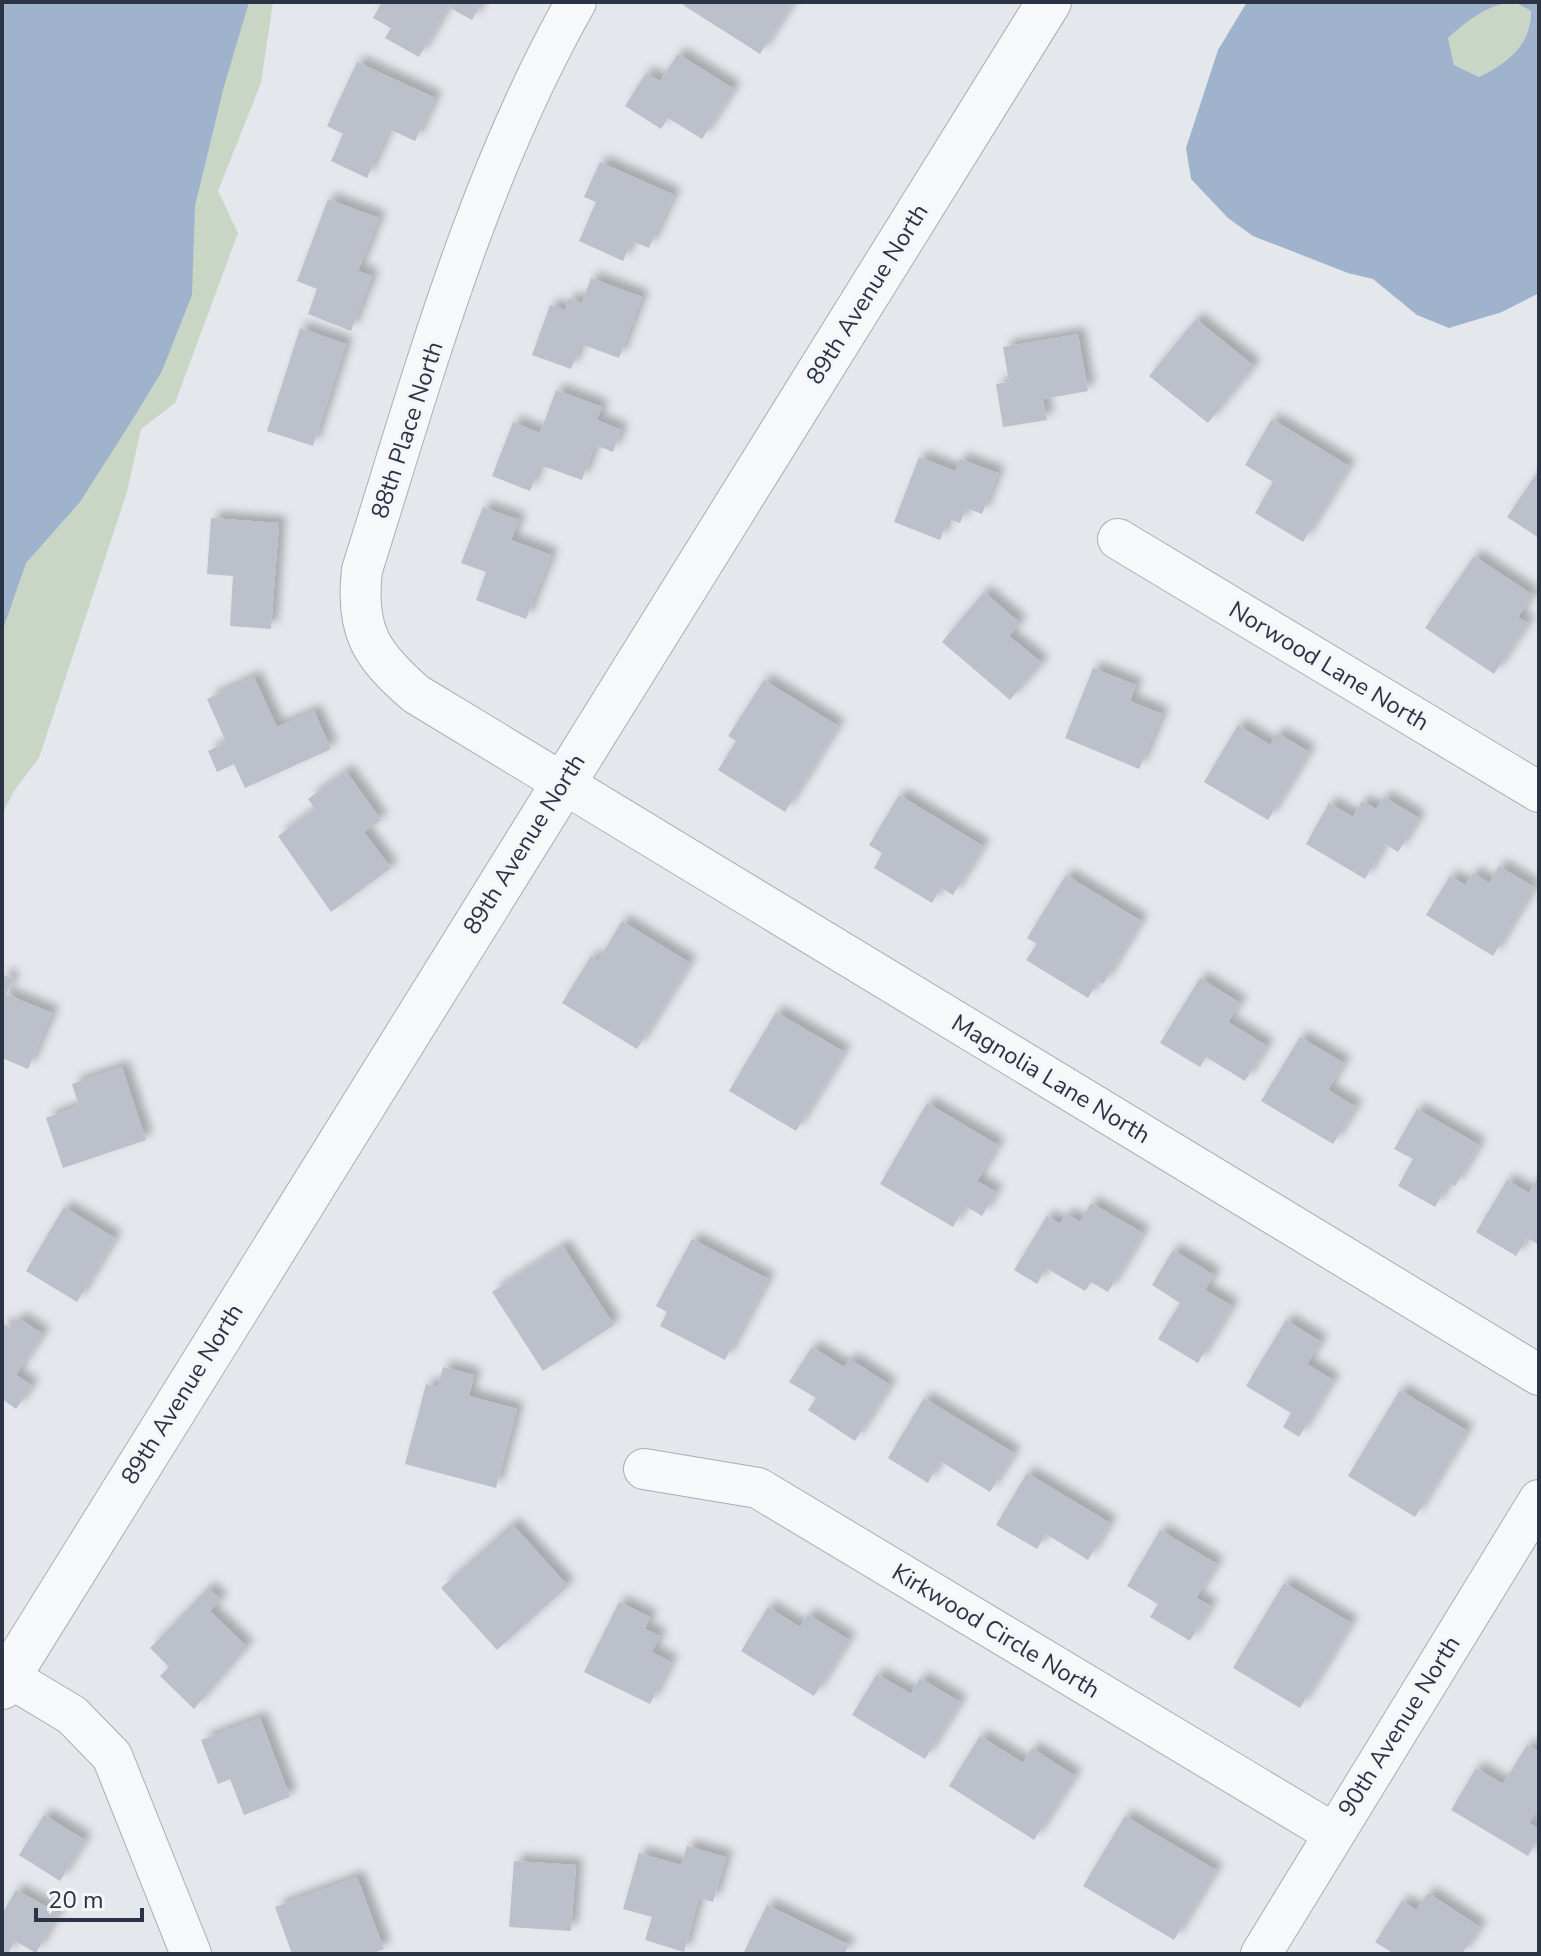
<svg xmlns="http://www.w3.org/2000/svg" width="1541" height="1956" font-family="'Nunito Sans',sans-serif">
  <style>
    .green { fill: #c9d6c5 }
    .water { fill: #9fb4cc; fill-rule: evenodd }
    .building { fill: #bbc0ca; filter: url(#shadow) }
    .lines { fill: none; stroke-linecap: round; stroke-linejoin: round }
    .minor-casing { stroke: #a9aeb7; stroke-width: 42 }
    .tertiary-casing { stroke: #a9aeb7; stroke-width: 46 }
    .minor { stroke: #f7f8fa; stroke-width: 40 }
    .tertiary { stroke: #f7f8fa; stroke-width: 44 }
    .labels { text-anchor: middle; stroke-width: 6; stroke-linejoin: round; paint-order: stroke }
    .street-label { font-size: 24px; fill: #2b3445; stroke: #f4f6f9 }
  </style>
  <defs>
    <filter id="shadow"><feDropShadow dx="7" dy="-7" stdDeviation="4" flood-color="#0004"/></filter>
  </defs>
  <rect width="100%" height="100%" fill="#e4e7ec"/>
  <g class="green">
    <polygon points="2,2 273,2 261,83 218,191 238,233 175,403 141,429 127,492 39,758 14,791 2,815"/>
    <path d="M1515,2L1531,10C1530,47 1510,62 1479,77L1454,65L1448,38C1467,21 1488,4 1515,2Z"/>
  </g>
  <g class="water">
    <polygon points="2,2 249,2 223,90 195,206 192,295 162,371 136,414 80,502 26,563 2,632"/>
    <path d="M1247,2H1539V293L1502,312L1449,328L1417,315L1373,279L1348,273L1253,236L1228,218L1191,179L1186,148L1218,50ZM1515,2L1531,11C1531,45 1508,63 1479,77L1454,65L1448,38C1467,21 1488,4 1515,2Z"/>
  </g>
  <g class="building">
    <polygon points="382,2 482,2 472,20 448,7 419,57 385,38 391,28 373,18"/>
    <polygon points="685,2 793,2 760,54 683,5"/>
    <polygon points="678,54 734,89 702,139 668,118 661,129 625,106 646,73 660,81"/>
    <polygon points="357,62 435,98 415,141 389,129 367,178 331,161 343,134 327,126"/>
    <polygon points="600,162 674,195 649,248 632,241 623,261 579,241 596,202 584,197"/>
    <polygon points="328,199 379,218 358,271 372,276 351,331 308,314 317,289 297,281"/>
    <polygon points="591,278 642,297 619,358 581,344 571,369 532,355 550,305 565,310 569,298 582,303"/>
    <polygon points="1196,319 1254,366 1208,423 1149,376"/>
    <polygon points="300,328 346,344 313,446 267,431"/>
    <polygon points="1078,334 1088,391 1043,399 1047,420 1003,427 996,384 1009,382 1003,347"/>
    <polygon points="556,390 602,407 597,420 621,430 613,452 595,445 582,480 540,465 530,491 492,476 513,422 540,433"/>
    <polygon points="1272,419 1349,466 1303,542 1255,513 1273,482 1245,465"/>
    <polygon points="919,457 955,471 960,459 998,473 982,514 966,508 960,523 948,519 940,540 894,522"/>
    <polygon points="1539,470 1539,538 1507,517"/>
    <polygon points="483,507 519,520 511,540 551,555 526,619 476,600 486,572 461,563"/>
    <polygon points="211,518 279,523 271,629 230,626 233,576 207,574"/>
    <polygon points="1474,556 1533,595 1518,617 1528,623 1494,674 1425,628"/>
    <polygon points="984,592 1020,623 1009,636 1042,663 1010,700 942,642"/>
    <polygon points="1093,668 1136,685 1130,701 1162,714 1139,769 1065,738"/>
    <polygon points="254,677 277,727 314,711 331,749 245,788 234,764 217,772 208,751 226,742 207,699"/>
    <polygon points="764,680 838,726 785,812 718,770 736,741 728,736"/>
    <polygon points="1238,725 1270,745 1277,733 1309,752 1268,820 1204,782"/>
    <polygon points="346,771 381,820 364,832 391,868 331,912 278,836 315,809 308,799"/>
    <polygon points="899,795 983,846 953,895 941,888 932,903 874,868 882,853 869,845"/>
    <polygon points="1384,797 1419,818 1398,852 1385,844 1365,879 1306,844 1329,803 1353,817 1362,801 1376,809"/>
    <polygon points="1499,866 1534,887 1493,956 1426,915 1450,876 1465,885 1473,873 1489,883"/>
    <polygon points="1066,875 1141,921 1103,984 1098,981 1088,998 1026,960 1037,944 1027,938"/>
    <polygon points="622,921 690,963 637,1049 562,1003 591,956 598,961"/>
    <polygon points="2,974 13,979 6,994 52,1013 28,1069 2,1058"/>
    <polygon points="1200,978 1240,1003 1228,1022 1267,1046 1245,1081 1206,1057 1200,1067 1160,1043"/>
    <polygon points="776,1012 844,1052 796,1131 729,1091"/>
    <polygon points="1300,1037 1344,1063 1328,1090 1356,1107 1333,1144 1261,1101"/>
    <polygon points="122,1067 146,1140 63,1168 46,1118 79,1106 72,1084"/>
    <polygon points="927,1103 998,1145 977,1181 996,1192 982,1216 965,1206 953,1227 880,1184"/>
    <polygon points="1417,1109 1479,1145 1455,1186 1449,1183 1435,1207 1398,1186 1413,1159 1394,1149"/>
    <polygon points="1539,1175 1539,1245 1527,1238 1516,1256 1476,1232 1507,1180 1529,1193"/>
    <polygon points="1091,1203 1143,1233 1108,1292 1091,1282 1085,1291 1046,1268 1037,1284 1014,1270 1047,1216 1060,1224 1066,1214 1080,1222"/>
    <polygon points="64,1207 115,1238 77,1302 26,1271"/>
    <polygon points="692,1239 768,1279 725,1360 660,1326 667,1312 656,1306"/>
    <polygon points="563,1246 614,1325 543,1371 492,1292"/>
    <polygon points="1173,1250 1214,1275 1205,1290 1232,1306 1198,1363 1158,1339 1180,1303 1152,1285"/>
    <polygon points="18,1318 43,1334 16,1375 32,1386 16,1409 2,1399 2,1323 11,1328"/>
    <polygon points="1286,1320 1321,1342 1307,1364 1333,1380 1299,1437 1283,1427 1291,1413 1246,1386"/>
    <polygon points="812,1347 844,1367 850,1359 890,1385 855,1441 808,1410 816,1398 789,1382"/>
    <polygon points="443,1367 474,1375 469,1396 517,1409 496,1488 405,1464 426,1384 438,1387"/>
    <polygon points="1400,1390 1467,1431 1415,1517 1348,1476"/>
    <polygon points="924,1398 1014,1453 990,1492 940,1461 928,1483 888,1458"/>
    <polygon points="1027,1473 1110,1523 1088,1560 1046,1534 1037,1549 996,1525"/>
    <polygon points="512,1524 568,1586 497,1650 441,1588"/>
    <polygon points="1160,1530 1217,1564 1196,1598 1211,1606 1190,1641 1150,1617 1158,1604 1127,1586"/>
    <polygon points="1284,1583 1351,1623 1300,1708 1233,1668"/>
    <polygon points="208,1588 221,1600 210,1611 247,1647 194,1709 160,1676 169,1667 150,1648"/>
    <polygon points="619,1602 650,1617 645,1629 660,1636 652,1652 671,1662 650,1704 584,1672"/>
    <polygon points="768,1607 800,1627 808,1614 849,1640 814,1696 741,1651"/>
    <polygon points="877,1674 911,1694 920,1678 960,1702 925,1759 852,1715"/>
    <polygon points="260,1718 290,1797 244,1815 230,1779 218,1784 201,1740"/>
    <polygon points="980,1736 1023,1763 1032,1748 1075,1776 1034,1840 949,1786"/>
    <polygon points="1527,1745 1539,1752 1539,1807 1529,1823 1539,1829 1539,1837 1528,1856 1451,1810 1476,1768 1503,1784"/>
    <polygon points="44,1815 85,1840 60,1881 19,1855"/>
    <polygon points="1125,1816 1216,1870 1174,1940 1083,1886"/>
    <polygon points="687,1846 726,1857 713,1902 699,1898 684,1952 645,1940 652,1917 623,1909 639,1853 681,1865"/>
    <polygon points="514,1861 576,1865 571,1931 509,1927"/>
    <polygon points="357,1877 384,1949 371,1954 292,1954 275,1907"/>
    <polygon points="16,1890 58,1913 36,1953 15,1941 8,1954 2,1954 2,1914"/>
    <polygon points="1428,1893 1480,1927 1462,1954 1394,1954 1375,1942 1402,1901 1416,1910"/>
    <polygon points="767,1905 849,1945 844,1954 743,1954"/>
  </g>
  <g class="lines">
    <defs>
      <g id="minor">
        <path d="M576,2C476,179 423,377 362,570C355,631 371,655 416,694L1539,1375"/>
        <polyline points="1118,539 1539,792"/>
        <polyline points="644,1469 758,1488 1333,1833"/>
        <polyline points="2,1673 72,1715 112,1756 191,1954"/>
        <polyline points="1261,1954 1539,1500"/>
      </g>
      <polyline id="tertiary" points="2,1687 1049,2"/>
    </defs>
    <use href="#minor" class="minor-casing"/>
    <use href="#tertiary" class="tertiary-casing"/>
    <use href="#minor" class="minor"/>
    <use href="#tertiary" class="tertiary"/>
  </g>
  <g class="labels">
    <g class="street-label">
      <text transform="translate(867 294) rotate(-58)" y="8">89th Avenue North</text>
      <text transform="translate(407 430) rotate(-72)" y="8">88th Place North</text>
      <text transform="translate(1329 666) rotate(31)" y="8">Norwood Lane North</text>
      <text transform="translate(524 844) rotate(-58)" y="8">89th Avenue North</text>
      <text transform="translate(1051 1079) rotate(31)" y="8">Magnolia Lane North</text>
      <text transform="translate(182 1394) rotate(-58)" y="8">89th Avenue North</text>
      <text transform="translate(996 1631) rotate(31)" y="8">Kirkwood Circle North</text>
      <text transform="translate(1399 1726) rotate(-58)" y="8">90th Avenue North</text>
    </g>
  </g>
  <rect width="1541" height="1956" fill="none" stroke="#2b3445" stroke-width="8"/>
  <path d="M36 1908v12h106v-12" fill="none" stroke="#2b3445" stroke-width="4"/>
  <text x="48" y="1908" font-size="24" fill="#2b3445" stroke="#f4f6f9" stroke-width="6" paint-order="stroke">20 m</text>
</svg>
